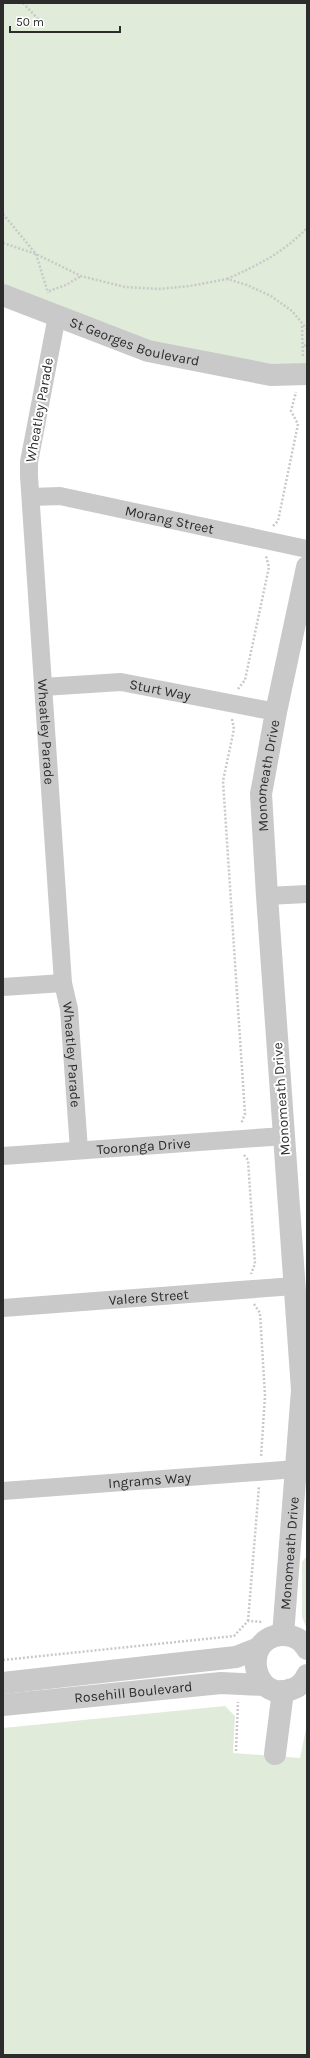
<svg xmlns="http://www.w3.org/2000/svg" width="310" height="2058" font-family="Karla,sans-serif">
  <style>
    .green { fill: #e1ebd9 }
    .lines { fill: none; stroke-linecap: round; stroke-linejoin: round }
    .path { stroke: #c9c9c9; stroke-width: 2.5; stroke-dasharray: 2 2; stroke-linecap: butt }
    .minor { stroke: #c9c9c9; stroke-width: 18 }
    .tertiary { stroke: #c9c9c9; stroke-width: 22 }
    .labels { text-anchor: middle; stroke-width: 4; stroke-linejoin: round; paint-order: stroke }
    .street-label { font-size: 14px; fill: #2c2c2c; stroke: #fff }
  </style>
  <rect width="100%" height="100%" fill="#fff"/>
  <g class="green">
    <polygon points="3,3 307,3 307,374 148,351 3,295"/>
    <polygon points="307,1556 307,1629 302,1617 302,1562"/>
    <polygon points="225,1706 235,1716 233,1753 300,1758 307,1724 307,2055 3,2055 3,1728"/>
  </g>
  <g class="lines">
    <g class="path">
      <polyline points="23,3 40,21"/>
      <polyline points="3,214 36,254 48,293"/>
      <polyline points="3,243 36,254 81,276 125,287 159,289 190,286 227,279 247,285 271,296 292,311 307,329"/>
      <path d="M227,279C258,265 283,253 307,228"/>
      <polyline points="49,291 66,285 81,276"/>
      <polyline points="302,326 303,357"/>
      <polyline points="304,346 307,344"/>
      <polyline points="273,526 278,521 298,424 291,411 296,392"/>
      <polyline points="238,689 245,680 269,567 266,556"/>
      <polyline points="232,719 234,729 223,781 245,1114 241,1124"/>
      <polyline points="244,1155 248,1160 255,1264 251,1274"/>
      <polyline points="254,1304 260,1313 265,1396 261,1457"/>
      <polyline points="248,1621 259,1486"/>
      <polyline points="3,1660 234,1636 248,1621 263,1622"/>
      <polyline points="236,1751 238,1702"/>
    </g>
    <g class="minor">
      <path id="s1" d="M57,316L29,462V476L63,983L69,1009L79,1150"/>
      <path id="s2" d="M31,497L60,496L307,549"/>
      <path id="s3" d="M43,687L121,682L276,712"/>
      <polyline points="267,896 307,894"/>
      <polyline points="3,987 63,983"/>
      <path id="s4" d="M3,1156L284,1136"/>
      <path id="s5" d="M3,1308L294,1286"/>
      <path id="s6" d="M3,1491L296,1469"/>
    </g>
    <g class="tertiary">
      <path id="s7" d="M3,295L148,351L271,375L307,374"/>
      <path id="s8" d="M283,1635L302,1390L267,896L261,794L276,712L307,567"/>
      <path d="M307,1649C303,1640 292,1634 281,1635C239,1639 254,1705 292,1689C299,1687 304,1682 307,1675"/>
      <polyline points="3,1683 236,1657 259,1648"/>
      <path id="s9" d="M3,1705L221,1683L263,1685"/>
      <polyline points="275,1754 283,1691"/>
    </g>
  </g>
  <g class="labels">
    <g class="street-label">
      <text dy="5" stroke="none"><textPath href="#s7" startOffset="140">St Georges Boulevard</textPath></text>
      <text transform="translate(39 410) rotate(-80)" y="5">Wheatley Parade</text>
      <text dy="5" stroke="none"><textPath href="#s2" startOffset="141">Morang Street</textPath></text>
      <text dy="5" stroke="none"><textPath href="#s3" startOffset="118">Sturt Way</textPath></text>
      <text dy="5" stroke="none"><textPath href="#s1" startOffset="419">Wheatley Parade</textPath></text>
      <text dy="5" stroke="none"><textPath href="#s8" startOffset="862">Monomeath Drive</textPath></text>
      <text dy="5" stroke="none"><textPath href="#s1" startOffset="743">Wheatley Parade</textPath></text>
      <text transform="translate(281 1099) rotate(-94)" y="5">Monomeath Drive</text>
      <text dy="5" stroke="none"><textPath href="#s4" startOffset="141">Tooronga Drive</textPath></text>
      <text dy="5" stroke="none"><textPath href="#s5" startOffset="146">Valere Street</textPath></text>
      <text dy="5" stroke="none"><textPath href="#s6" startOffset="147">Ingrams Way</textPath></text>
      <text dy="5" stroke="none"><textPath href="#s8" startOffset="82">Monomeath Drive</textPath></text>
      <text dy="5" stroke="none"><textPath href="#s9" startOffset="131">Rosehill Boulevard</textPath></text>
    </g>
  </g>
  <rect width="310" height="2058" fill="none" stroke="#2c2c2c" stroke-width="8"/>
  <path d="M10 26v6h110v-6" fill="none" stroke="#2c2c2c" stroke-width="2"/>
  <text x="16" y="26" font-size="12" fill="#2c2c2c" stroke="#ffffff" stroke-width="3" paint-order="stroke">50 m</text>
</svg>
